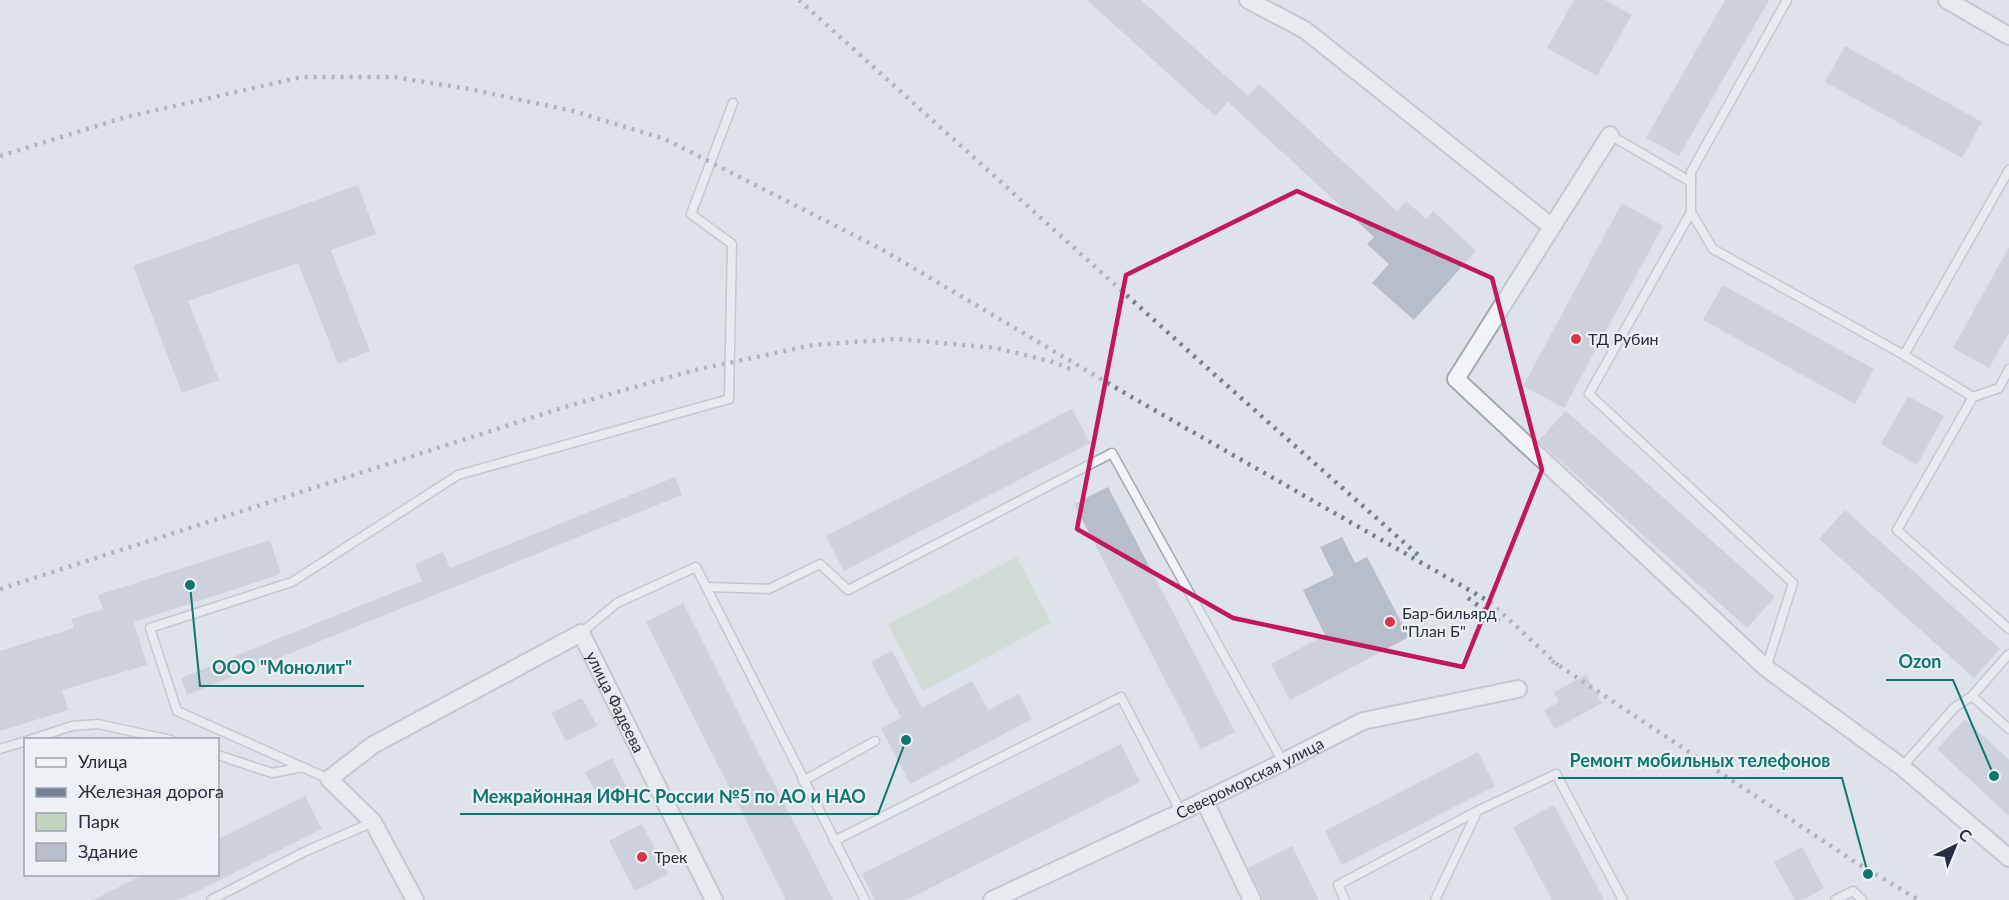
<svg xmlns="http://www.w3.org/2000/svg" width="2009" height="900" font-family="Lato,sans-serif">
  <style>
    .park { fill: #c3d4be }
    .building { fill: #b7bdc9 }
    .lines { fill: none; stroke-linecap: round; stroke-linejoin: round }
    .lane-casing { stroke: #a3a8b3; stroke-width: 11 }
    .street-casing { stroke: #a3a8b3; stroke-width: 20 }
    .lane { stroke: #f1f3f7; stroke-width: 8 }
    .street { stroke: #f1f3f7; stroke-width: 16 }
    .rail { stroke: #768094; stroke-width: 4.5; stroke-dasharray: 3 6; stroke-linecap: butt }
    .marked { fill: none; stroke: #c2185b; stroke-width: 4.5; stroke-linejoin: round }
    .poi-dot { fill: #db3548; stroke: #edf1f6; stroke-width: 2 }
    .labels { text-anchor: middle; stroke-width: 4.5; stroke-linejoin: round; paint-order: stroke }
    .poi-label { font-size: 16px; fill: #252e41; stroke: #edf1f6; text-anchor: start }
    .street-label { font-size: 16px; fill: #252e41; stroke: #edf1f6 }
    .leader { fill: none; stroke: #0f766e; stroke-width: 2 }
    .callout-dot { fill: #0f766e; stroke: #edf1f6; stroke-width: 2 }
    .callout-label { font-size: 18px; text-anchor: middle; font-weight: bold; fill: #0f766e; stroke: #edf1f6; stroke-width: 4.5; stroke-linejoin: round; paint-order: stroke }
  </style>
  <rect width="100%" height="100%" fill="#dee2e9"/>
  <polygon class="park" points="1017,557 1051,623 923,691 888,624"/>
  <g class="building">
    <polygon points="1087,0 1141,0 1248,96 1259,84 1397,211 1406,201 1426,219 1433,211 1476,251 1414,320 1372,283 1389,264 1367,244 1374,237 1228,102 1215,116"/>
    <polygon points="1574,0 1605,0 1632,15 1597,76 1547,48"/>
    <polygon points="1725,0 1769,0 1679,156 1646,138"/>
    <polygon points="1845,46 1982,122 1962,158 1825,82"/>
    <polygon points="358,185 376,234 331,250 370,351 338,364 298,263 188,301 219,380 182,393 133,266"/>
    <polygon points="1622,203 1663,226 1564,408 1523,386"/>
    <polygon points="2009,247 2009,333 1989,368 1953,348"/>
    <polygon points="1723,285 1874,369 1855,404 1703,320"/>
    <polygon points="1908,396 1944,416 1917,465 1881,444"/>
    <polygon points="1072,409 1090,443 844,571 826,536"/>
    <polygon points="1566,411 1775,597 1747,628 1538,441"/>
    <polygon points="675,477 682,495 187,695 181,678 422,581 415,564 443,552 450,568"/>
    <polygon points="1108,487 1235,732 1201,749 1074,504"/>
    <polygon points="1845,510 2000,649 1974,678 1819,539"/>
    <polygon points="1342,537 1355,563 1367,557 1409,637 1290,700 1271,664 1325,635 1303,590 1334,575 1320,547"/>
    <polygon points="270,540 281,574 134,622 147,665 62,690 68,710 0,731 0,651 74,628 71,619 103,609 98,595"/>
    <polygon points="683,603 833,900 786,900 646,622"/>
    <polygon points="892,651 922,708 972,681 988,710 1019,694 1032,719 910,784 881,728 901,718 871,662"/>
    <polygon points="1586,675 1602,703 1555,729 1544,710 1559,702 1554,692"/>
    <polygon points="582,698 597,726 566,741 551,713"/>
    <polygon points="1965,719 2009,760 2009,816 1937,749"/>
    <polygon points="1121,744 1140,782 907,900 875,900 862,874"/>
    <polygon points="1478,752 1495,786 1342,865 1325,831"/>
    <polygon points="612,758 628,790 602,803 585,772"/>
    <polygon points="305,796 322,829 218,881 179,900 93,900 145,874 218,874 218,839"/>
    <polygon points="1554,805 1604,900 1552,900 1513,827"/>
    <polygon points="642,824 668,874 635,891 609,841"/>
    <polygon points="1292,846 1319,900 1263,900 1248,868"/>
    <polygon points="1802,847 1824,888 1803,900 1795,900 1774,862"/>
  </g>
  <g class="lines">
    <defs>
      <g id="lane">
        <polyline points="1610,135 1691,182"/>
        <polyline points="1691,212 1691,172 1787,0"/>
        <polyline points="1904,355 1973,397 1897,530 2009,629"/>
        <polyline points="1973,397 1999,388 2009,369"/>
        <polyline points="706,587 769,589 820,564 848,590 1112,453 1283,762"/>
        <polyline points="581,633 617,603 696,567 865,900"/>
        <polyline points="2009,654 1972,696 2009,729"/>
        <polyline points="1766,668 1793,583 1589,394 1691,212 1713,249 1904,355 2009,170"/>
        <polyline points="29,740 72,726 98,724 171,740"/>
        <polyline points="0,749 26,741"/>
        <polyline points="218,755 272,773 303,767"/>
        <polyline points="1902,767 1955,707 1972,696"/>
        <polyline points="329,779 177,711 150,628 292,582 458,475 729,399 732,244 691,214 733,103"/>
        <polyline points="803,781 875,741"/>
        <polyline points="834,841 1121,697 1181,812"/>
        <polyline points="211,900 304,852 373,822"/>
        <polyline points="1345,900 1338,885 1477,811 1556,774 1623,900"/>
        <polyline points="1435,900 1477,812"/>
        <polyline points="1835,900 1853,891 1862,900"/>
      </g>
      <g id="street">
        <polyline points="1248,0 1305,30 1552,227"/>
        <polyline points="1947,0 2009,36"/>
        <polyline points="1610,135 1456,379 1766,668 1902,767 2009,858"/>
        <polyline points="1204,800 1252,900"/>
        <path id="s1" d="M415,900L373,822L329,779L373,745L581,633L714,900"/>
        <path id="s2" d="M992,900L1181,812L1283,762L1363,721L1518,689"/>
      </g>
    </defs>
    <use href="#lane" class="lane-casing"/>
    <use href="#street" class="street-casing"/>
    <use href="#lane" class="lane"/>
    <use href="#street" class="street"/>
    <g class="rail">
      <polyline points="799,0 1214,374 1418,555"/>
      <polyline points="0,156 126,117 302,77 394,77 469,89 573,111 665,139 883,250 1128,395 1490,602 1559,666"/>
      <polyline points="0,589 568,406 695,370 813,345 898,339 996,348 1053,362 1070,369"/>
      <polyline points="1468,598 1502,623"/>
      <polyline points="1552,661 1855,862 1919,900"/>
    </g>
  </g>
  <path d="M0 0H2009V900H0ZM1297,191L1492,278L1542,470L1463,667L1233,618L1077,529L1126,275Z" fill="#dee2e9" fill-opacity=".55" fill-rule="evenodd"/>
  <path class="marked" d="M1297,191L1492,278L1542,470L1463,667L1233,618L1077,529L1126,275Z"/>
  <g class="poi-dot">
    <circle cx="1576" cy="339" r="6"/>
    <circle cx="1390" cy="622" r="6"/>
    <circle cx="642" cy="857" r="6"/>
  </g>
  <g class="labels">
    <g class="poi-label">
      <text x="1588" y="345">ТД Рубин</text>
      <text x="1402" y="619">Бар-бильярд<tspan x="1402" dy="18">"План Б"</tspan></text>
      <text x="654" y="863">Трек</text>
    </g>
    <g class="street-label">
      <text dy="6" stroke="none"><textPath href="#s1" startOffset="519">улица Фадеева</textPath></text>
      <text dy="6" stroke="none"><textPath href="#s2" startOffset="285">Североморская улица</textPath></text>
    </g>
  </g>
  <path class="leader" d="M1994 776L1953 680H1886M190 585L200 686H364M1868 874L1842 778H1558M906 740L878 814H460"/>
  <g class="callout-dot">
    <circle cx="1994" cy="776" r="6"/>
    <circle cx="190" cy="585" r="6"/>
    <circle cx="1868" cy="874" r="6"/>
    <circle cx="906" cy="740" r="6"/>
  </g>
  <g class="callout-label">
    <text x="1920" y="668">Ozon</text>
    <text x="282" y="674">ООО "Монолит"</text>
    <text x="1700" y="767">Ремонт мобильных телефонов</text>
    <text x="669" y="803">Межрайонная ИФНС России №5 по АО и НАО</text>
  </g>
  <rect x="24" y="738" width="195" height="138" fill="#edf1f6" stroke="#9da3ae" stroke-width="1.5"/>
  <rect x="36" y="758" width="30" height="9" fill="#f1f3f7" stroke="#9da3ae" stroke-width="1.5"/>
  <text x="78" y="768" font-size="18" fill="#252e41">Улица</text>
  <rect x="36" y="788" width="30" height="9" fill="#768094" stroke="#9da3ae" stroke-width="1.5"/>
  <text x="78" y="798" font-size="18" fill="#252e41">Железная дорога</text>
  <rect x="36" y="813" width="30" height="18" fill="#c3d4be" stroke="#9da3ae" stroke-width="1.5"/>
  <text x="78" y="828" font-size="18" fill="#252e41">Парк</text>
  <rect x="36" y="843" width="30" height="18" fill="#b7bdc9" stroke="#9da3ae" stroke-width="1.5"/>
  <text x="78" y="858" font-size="18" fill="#252e41">Здание</text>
  <g transform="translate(1955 846) rotate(43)" stroke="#edf1f6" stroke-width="4.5" paint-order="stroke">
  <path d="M0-4.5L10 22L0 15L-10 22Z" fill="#252e41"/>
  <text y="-9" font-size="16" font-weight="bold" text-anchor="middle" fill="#252e41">С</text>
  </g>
</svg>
